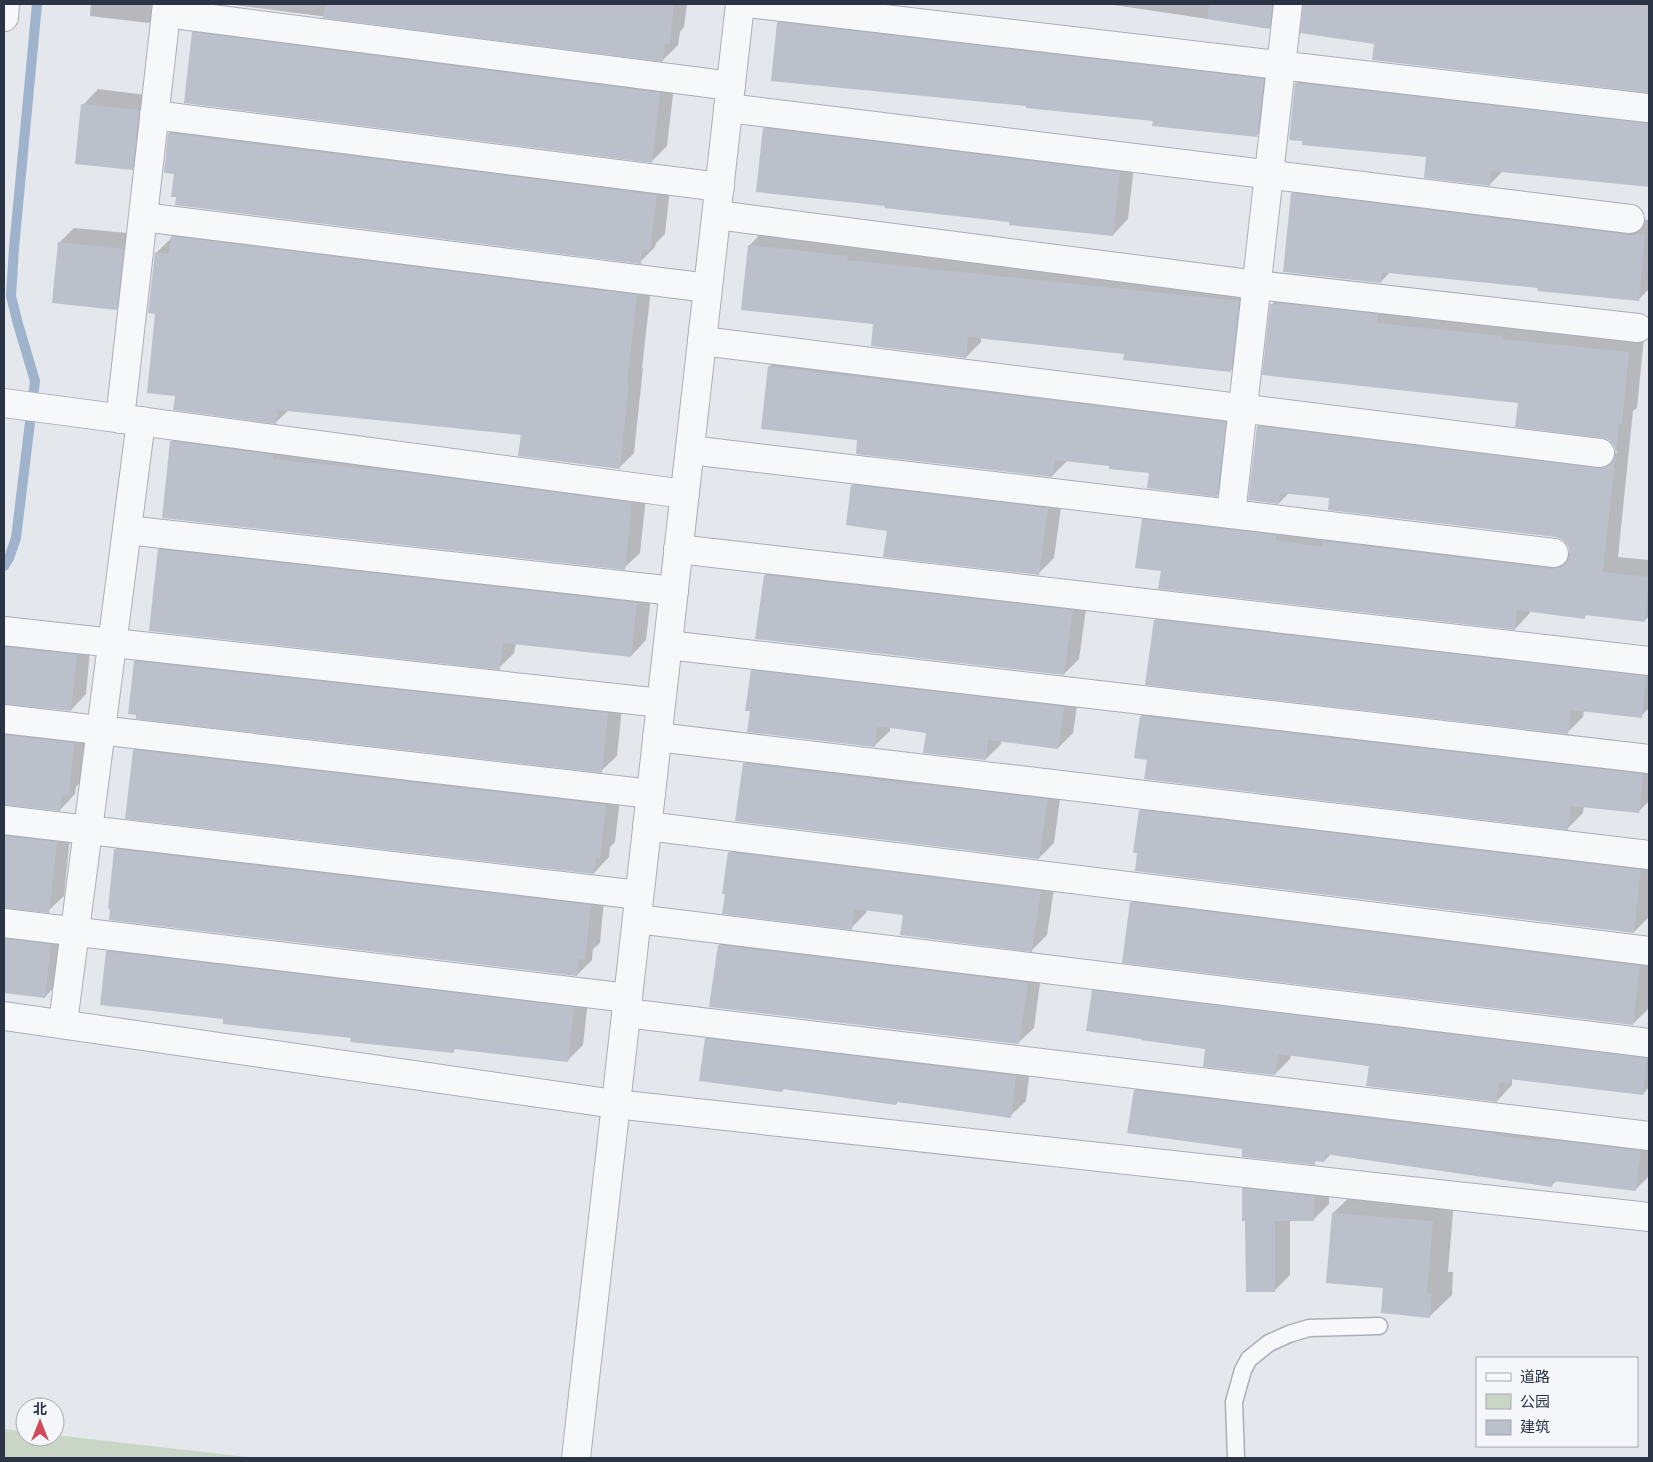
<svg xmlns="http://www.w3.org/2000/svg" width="1653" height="1462" font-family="'Nunito Sans','Noto Sans SC',sans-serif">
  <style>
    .green { fill: #c9d6c5 }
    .shadow { fill: #0003 }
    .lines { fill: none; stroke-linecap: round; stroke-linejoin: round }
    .stream { stroke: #9fb4cc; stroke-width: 10 }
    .building { fill: #bbc0ca }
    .lane-casing { stroke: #a9aeb7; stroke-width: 19 }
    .street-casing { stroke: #a9aeb7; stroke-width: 30 }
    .lane { stroke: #f7f8fa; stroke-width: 16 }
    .street { stroke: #f7f8fa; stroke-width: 28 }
  </style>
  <rect width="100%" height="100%" fill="#e4e7ec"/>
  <polygon class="green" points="4,1429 25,1432 25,1437 55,1437 55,1435 256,1458 12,1458 4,1457"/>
  <g class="shadow">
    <polygon points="91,4 164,4 164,8 149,23 90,16"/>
    <polygon points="226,4 687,4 684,27 680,32 678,45 663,60"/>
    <polygon points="1107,4 1285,4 1284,12 1269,28"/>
    <polygon points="1305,4 1649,4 1649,91 1373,59 1375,43 1305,6"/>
    <polygon points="794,8 1278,64 1272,120 1257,135 1154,119 778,23"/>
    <polygon points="208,17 675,78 667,146 652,161 193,33"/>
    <polygon points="1311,68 1649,107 1649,185 1503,171 1489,185 1428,156 1296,83"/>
    <polygon points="98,89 154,96 147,153 132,168 83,105"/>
    <polygon points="779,113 1135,157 1128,219 1113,235 1011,221 764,129"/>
    <polygon points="185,118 671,180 665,234 656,243 655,247 640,262 177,196 175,173 165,172 169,133"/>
    <polygon points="1307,179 1649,220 1649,289 1638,300 1539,287 1390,272 1381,282 1292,194"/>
    <polygon points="188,222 652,280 642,368 643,368 634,453 619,468 522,434 289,410 276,422 176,395 157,313 156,253"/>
    <polygon points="74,228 138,234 131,293 116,308 59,243"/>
    <polygon points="764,230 1254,286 1246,355 1231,370 1125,353 981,337 981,342 966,357 874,323 749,246"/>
    <polygon points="1287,290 1644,337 1637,408 1633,411 1618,557 1649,560 1649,616 1645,620 1588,614 1584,617 1530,610 1530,613 1515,629 1162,570 1143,520 1159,505 1571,553 1569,546 1564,539 1556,536 1331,497 1289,493 1279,503 1258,426 1273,411 1617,453 1615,446 1610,439 1519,401 1271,305"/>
    <polygon points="784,352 1240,407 1232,480 1217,495 1150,472 1110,465 1068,460 1052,476 859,440 769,367"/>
    <polygon points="187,426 647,488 640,553 624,568 171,442"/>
    <polygon points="868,470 1063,493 1054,558 1038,574 889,530 853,485"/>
    <polygon points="174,535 652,588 646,640 631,656 516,643 514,653 499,668 159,550"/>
    <polygon points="780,560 1088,595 1079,659 1064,674 765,575"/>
    <polygon points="1171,605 1649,660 1649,708 1641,716 1584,710 1583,717 1567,733 1155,620"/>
    <polygon points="4,628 91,640 86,694 71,710 4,702"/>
    <polygon points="150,646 623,698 617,756 601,771 135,662"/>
    <polygon points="767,656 1079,692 1073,733 1058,748 1001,740 1001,744 986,759 927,732 890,726 890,731 874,746 751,710 752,671"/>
    <polygon points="1156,701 1649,758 1649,801 1638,812 1584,806 1583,813 1568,828 1141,716"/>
    <polygon points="4,705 4,709 89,728 83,779 76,787 75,794 60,810 4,803"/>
    <polygon points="149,735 621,790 615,842 610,847 609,857 594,873 134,750"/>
    <polygon points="759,748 1062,784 1054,843 1039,858 744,764"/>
    <polygon points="1156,795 1649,854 1649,917 1634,932 1140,811"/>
    <polygon points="4,806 4,810 71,827 64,896 48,911 4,907"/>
    <polygon points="131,834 605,890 600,943 593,949 592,960 577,975 115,849"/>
    <polygon points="744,837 1056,876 1047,935 1032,950 904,914 867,909 866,913 851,928 729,852"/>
    <polygon points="1147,887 1649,950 1648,1009 1633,1024 1131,903"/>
    <polygon points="4,909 4,913 65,929 60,981 45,997 4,992"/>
    <polygon points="734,930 1042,968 1034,1028 1018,1043 719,945"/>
    <polygon points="122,936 589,992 583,1045 568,1060 456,1048 453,1051 225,1018 107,952"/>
    <polygon points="1108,976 1649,1042 1649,1087 1643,1094 1512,1079 1512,1085 1497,1101 1370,1066 1291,1054 1290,1059 1275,1074 1207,1048 1093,991"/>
    <polygon points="721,1024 1031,1061 1026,1101 1010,1116 899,1101 896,1104 785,1088 782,1091 706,1039"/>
    <polygon points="1150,1075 1649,1135 1649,1176 1636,1189 1557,1180 1552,1185 1331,1154 1324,1161 1317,1160 1314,1163 1243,1148 1135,1090"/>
    <polygon points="1259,1174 1329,1181 1329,1204 1313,1220 1290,1220 1290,1275 1275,1290 1246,1220 1243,1189"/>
    <polygon points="1355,1192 1454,1200 1448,1272 1453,1272 1452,1295 1430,1316 1384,1286 1333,1213"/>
  </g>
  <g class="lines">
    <polyline class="stream" points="4,566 9,558 16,538 35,381 18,324 11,296 14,248 37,4"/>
  </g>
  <g class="building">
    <polygon points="325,4 674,4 670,44 665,44 663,62 323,18"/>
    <polygon points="1209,4 1272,4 1270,29 1207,19"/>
    <polygon points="1303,4 1625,4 1649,6 1649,93 1372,60 1374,44 1300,33"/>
    <polygon points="777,22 1264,79 1257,137 1152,126 1153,121 1026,108 1026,106 771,81"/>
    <polygon points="192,32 660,93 652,163 184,103"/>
    <polygon points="1295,83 1649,123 1649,187 1491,171 1490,186 1424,178 1426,157 1302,145 1302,141 1289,140"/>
    <polygon points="81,104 139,110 133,170 75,164"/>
    <polygon points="763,128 1120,172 1113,236 1009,225 1009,222 884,208 885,206 756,192"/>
    <polygon points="168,133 657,195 650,250 642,250 641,264 175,205 176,197 171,197 174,174 164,173"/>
    <polygon points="1291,193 1628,235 1645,234 1639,301 1537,291 1538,288 1388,273 1382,273 1381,283 1283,272"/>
    <polygon points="171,236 637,295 627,383 629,383 620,469 518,456 521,435 278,410 276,424 173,410 175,396 147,393 155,314 148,313 155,252 169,254"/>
    <polygon points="58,242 124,249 117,310 52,303"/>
    <polygon points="748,245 848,256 847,260 1239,301 1231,372 1123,360 1124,354 968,337 966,358 871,346 873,324 741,310"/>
    <polygon points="1280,303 1378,314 1377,323 1503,336 1502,339 1629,352 1622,424 1619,424 1603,572 1649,577 1645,622 1585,615 1585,619 1517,610 1515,630 1158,589 1161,571 1135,568 1142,519 1276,535 1276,540 1322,547 1323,541 1552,569 1561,567 1567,562 1570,554 1568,546 1563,540 1556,537 1328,510 1329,498 1280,493 1279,504 1248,500 1257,426 1598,468 1606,467 1613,462 1616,454 1614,446 1609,440 1602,438 1515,427 1518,403 1262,375 1270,304 1279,305"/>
    <polygon points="768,366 1226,422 1217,497 1147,488 1149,473 1109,469 1109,466 1055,460 1052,477 856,454 857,440 856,440 761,429"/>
    <polygon points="170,441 273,455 273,459 427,475 632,503 625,570 162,518"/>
    <polygon points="851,485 1048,508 1039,575 883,557 887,531 846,525"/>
    <polygon points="158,549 637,603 631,657 503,643 500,670 149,631"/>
    <polygon points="764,575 1073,610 1064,675 755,639"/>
    <polygon points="1154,620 1646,676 1642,718 1571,710 1568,734 1145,685"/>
    <polygon points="4,647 77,655 71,711 4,704"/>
    <polygon points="134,661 608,713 602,773 136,719 136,715 128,714"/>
    <polygon points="751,670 1064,707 1058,749 988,740 986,760 923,753 926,733 877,726 875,747 747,732 750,711 745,711"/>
    <polygon points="1140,716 1643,774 1639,813 1571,806 1568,830 1144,779 1147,760 1134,758"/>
    <polygon points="4,735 74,743 69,796 62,795 60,811 4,805"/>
    <polygon points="133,750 606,805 600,859 596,858 594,874 125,819"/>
    <polygon points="743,763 918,785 918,784 1048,799 1039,859 735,821"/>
    <polygon points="1139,810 1641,870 1634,933 1135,871 1137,853 1133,853"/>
    <polygon points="4,836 57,842 49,913 4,908"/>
    <polygon points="114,849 591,905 585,960 579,959 577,976 109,920 110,909 108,909"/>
    <polygon points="728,852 1041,891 1032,952 900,935 903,915 854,909 852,930 722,914 725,894 722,894"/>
    <polygon points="1130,902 1640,966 1633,1025 1122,963"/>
    <polygon points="4,939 51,944 45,998 4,993"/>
    <polygon points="718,945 1028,983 1019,1044 709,1007"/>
    <polygon points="106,951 574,1007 568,1062 454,1049 454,1053 350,1042 351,1038 223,1024 223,1019 100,1005"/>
    <polygon points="1092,990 1647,1058 1643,1095 1510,1079 1510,1084 1499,1082 1497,1102 1366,1086 1369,1066 1278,1054 1275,1075 1203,1067 1205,1049 1141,1040 1141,1039 1086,1031"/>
    <polygon points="705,1038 1016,1076 1011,1118 897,1102 896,1105 783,1089 782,1092 699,1081"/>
    <polygon points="1134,1090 1494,1133 1494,1135 1540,1141 1541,1139 1641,1151 1636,1191 1553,1181 1552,1187 1325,1154 1324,1162 1315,1161 1315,1165 1242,1157 1242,1149 1127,1133"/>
    <polygon points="1242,1188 1314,1196 1314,1221 1275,1221 1275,1292 1246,1292 1245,1221 1242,1221"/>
    <polygon points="1332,1213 1433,1221 1427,1293 1432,1294 1430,1318 1381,1313 1383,1288 1326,1283"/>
  </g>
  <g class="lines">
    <defs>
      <polyline id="lane" points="1236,1458 1234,1402 1243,1370 1249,1359 1269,1343 1289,1334 1309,1328 1379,1326"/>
      <g id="street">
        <polyline points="756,4 1647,108"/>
        <polyline points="166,13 731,86"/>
        <polyline points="4,17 5,4"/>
        <polyline points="728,108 1630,219"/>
        <polyline points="154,115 720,187"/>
        <polyline points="717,215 1257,285 1638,328"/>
        <polyline points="143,217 708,288"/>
        <polyline points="702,341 1600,453"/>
        <polyline points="4,403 685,494"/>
        <polyline points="120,419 167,4"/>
        <polyline points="690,450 1231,514 1288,4"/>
        <polyline points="1231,514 1554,553"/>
        <polyline points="127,530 674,591"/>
        <polyline points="678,549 1649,661"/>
        <polyline points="4,631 661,703"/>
        <polyline points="668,645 1649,759"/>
        <polyline points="4,719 651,794"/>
        <polyline points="657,737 1649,855"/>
        <polyline points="4,820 639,895"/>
        <polyline points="647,826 1649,951"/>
        <polyline points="637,919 1649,1043"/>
        <polyline points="4,923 628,998"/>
        <polyline points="626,1013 1649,1136"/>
        <polyline points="4,1016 615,1104 1649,1217"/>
        <polyline points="63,1023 141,421"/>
        <polyline points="576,1458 740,4"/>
      </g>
    </defs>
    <use href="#lane" class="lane-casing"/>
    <use href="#street" class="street-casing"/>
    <use href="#lane" class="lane"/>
    <use href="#street" class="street"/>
  </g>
  <rect width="1653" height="1462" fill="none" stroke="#2b3445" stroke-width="10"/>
  <rect x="1476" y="1357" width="162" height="90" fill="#f4f6f9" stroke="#a4a8b1"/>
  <rect x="1486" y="1373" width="25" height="8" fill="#f7f8fa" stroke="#a4a8b1"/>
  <text x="1520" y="1382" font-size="15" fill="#2b3445">道路</text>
  <rect x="1486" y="1394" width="25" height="15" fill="#c9d6c5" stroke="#a4a8b1"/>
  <text x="1520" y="1407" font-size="15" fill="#2b3445">公园</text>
  <rect x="1486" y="1420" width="25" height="15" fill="#bbc0ca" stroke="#a4a8b1"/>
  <text x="1520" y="1432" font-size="15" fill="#2b3445">建筑</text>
  <g transform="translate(40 1422)"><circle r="24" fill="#f4f6f9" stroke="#a4a8b1"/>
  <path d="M0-4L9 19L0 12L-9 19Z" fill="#d1495b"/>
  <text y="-8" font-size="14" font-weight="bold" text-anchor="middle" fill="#2b3445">北</text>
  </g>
</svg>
